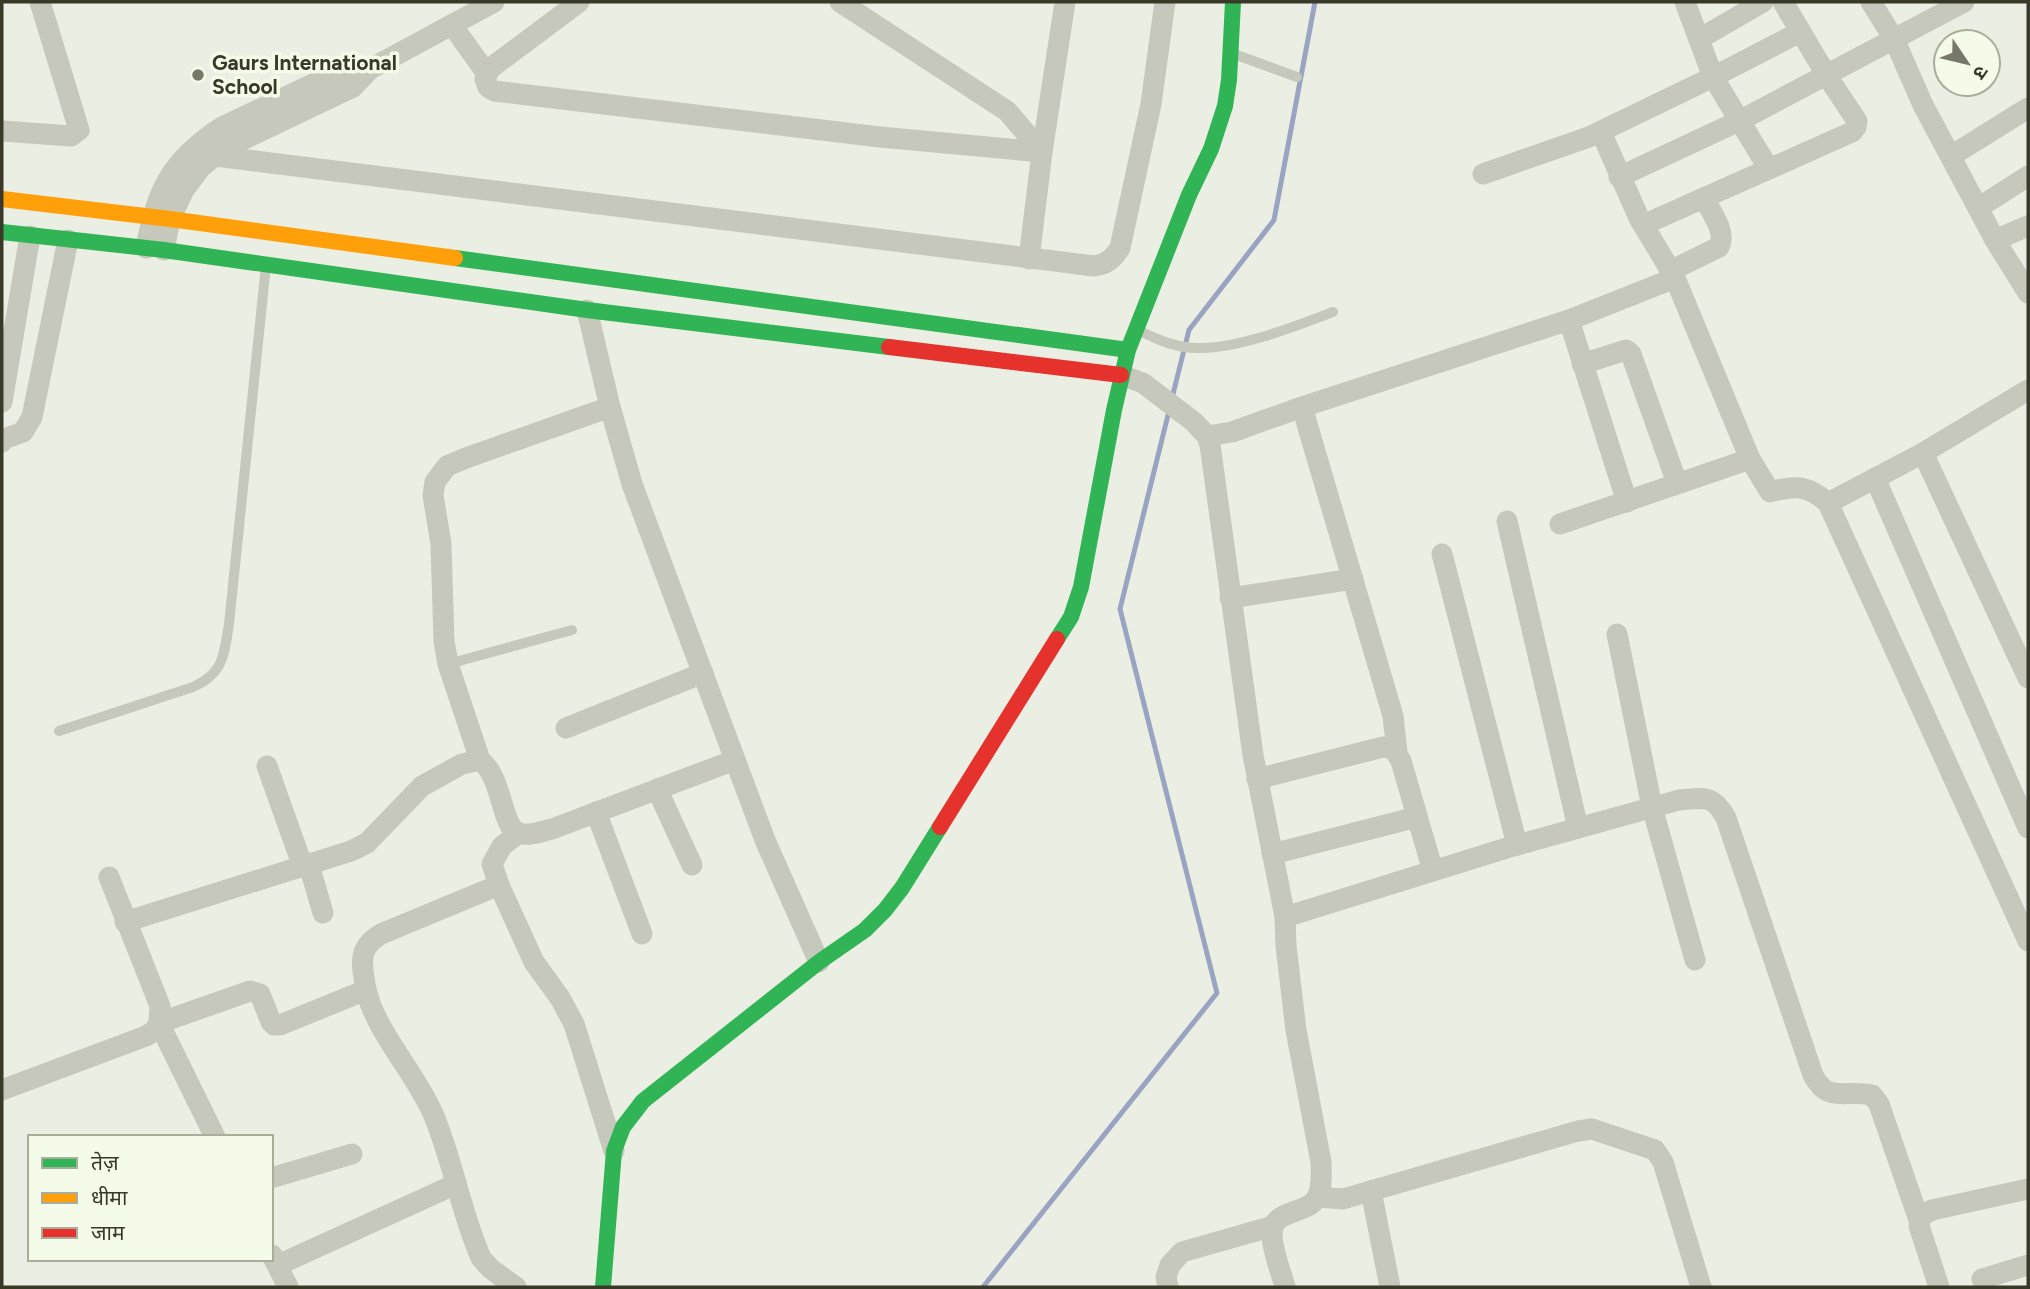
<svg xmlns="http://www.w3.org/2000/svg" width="2030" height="1289" font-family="Figtree,'Noto Sans Devanagari',sans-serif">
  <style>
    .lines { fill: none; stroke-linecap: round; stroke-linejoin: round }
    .stream { stroke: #9aa3c2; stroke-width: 5 }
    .lane { stroke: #c5c8ba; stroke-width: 10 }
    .street { stroke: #c5c8ba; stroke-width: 21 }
    .fast { stroke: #30b455; stroke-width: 16 }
    .slow { stroke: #ff9f0a; stroke-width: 16 }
    .jam { stroke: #e5322d; stroke-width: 16 }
    .poi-dot { fill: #777869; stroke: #f5fbe9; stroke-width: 2.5 }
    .labels { text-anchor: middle; stroke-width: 7; stroke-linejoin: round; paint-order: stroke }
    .poi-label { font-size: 21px; font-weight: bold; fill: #383928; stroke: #f5fbe9; text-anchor: start }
  </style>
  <rect width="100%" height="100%" fill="#ebeee2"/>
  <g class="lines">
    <g class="stream">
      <polyline points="1172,398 1189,330 1274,220 1315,2"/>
      <polyline points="983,1287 1217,993 1120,609 1169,411"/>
    </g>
    <g class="lane">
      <polyline points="1231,53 1297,77"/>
      <path d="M1138,330C1158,340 1178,349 1201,348C1240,348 1296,326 1333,312"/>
      <polyline points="448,664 572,630"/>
      <path d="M59,731L193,687C224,673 224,655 229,624L266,265"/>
    </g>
    <g class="street">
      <polyline points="840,2 1007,111 1042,152"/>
      <polyline points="1685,2 1713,77 1769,169"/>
      <polyline points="1871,2 1894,39 1923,105 1995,240 2028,293"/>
      <polyline points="452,25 487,74 485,79 488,87 494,91 880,137 1042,152"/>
      <polyline points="1699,39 1763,2"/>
      <polyline points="487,74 492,67 579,2"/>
      <polyline points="2,131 71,136 79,130 40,2"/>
      <path d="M1601,132L1639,218L1675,278L1750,459L1770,492C1795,485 1808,485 1828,503L1923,453L2028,390"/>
      <path d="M215,156L1094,266C1107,264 1113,259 1120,248L1151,104L1165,2"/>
      <polyline points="1951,156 2028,108"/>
      <polyline points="1483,174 1589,137 1713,77 1800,32"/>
      <polyline points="1619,177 1741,120 1964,2"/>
      <polyline points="1978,208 2028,176"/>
      <polyline points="1643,225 1852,132 1856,127 1857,121 1827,76 1783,2"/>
      <polyline points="1995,240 2028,226"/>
      <path d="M146,248C157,190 170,161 222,127L347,68L370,69"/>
      <polyline points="164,250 170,219 184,190 201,167 215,156 236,143 353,87 370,69 494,2"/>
      <polyline points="1029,259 1042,152 1065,2"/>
      <path d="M1670,271L1719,247C1727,231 1711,213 1704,198"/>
      <polyline points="587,310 610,407 632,484 765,840 819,962"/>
      <polyline points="1569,320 1627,502"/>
      <polyline points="1582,364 1626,350 1631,354 1677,483"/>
      <path d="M1121,375L1143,383L1194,422L1207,436L1210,445L1253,755L1285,917L1286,946L1296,1030L1321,1162C1321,1174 1323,1189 1316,1199C1305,1215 1272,1209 1272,1234C1272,1251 1281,1271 1285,1287"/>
      <polyline points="2,402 30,236"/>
      <polyline points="1302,407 1393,716 1397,752"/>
      <polyline points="1207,436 1232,432 1302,407 1569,320 1675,278"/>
      <polyline points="2,442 4,439 23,432 32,417 68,240"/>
      <polyline points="1923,453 2028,678"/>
      <polyline points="1875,478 2028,828"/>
      <polyline points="1828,503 2028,941"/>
      <polyline points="1507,521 1578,828"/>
      <polyline points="1560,524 1750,459"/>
      <polyline points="1442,554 1517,845"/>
      <polyline points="1230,598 1353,579"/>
      <polyline points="1617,634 1652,807 1695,960"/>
      <polyline points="566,728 703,673"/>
      <polyline points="480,760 448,664 444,641 441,544 433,495 435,482 447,466 466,458 610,407"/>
      <polyline points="267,766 303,867"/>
      <path d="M1257,779L1383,747C1394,748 1396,752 1401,761L1433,871"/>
      <polyline points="657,789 692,865"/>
      <polyline points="596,812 642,934"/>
      <polyline points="519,833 502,846 492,864 499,885 534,962 560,998 574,1024 614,1151"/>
      <polyline points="1272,854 1417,817"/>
      <polyline points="309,865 323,913"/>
      <polyline points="109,877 160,1006 159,1023 215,1137"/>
      <path d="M499,885L381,934C359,947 361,961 365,984C371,1027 417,1074 434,1116C453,1162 461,1212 481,1258L491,1269L516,1287"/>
      <path d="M1285,917L1510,847L1679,800C1704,798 1713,794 1726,818L1813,1075C1828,1104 1845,1089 1872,1095L1879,1104L1919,1220"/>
      <path d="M125,922L351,851L367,843L422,786L462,764L480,760C504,779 500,825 518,833C528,837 542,831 552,829L735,760"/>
      <polyline points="159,1023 250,991 260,994 271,1022 274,1025 280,1025 366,990"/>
      <polyline points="2,1090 146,1036 154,1031 159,1023"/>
      <polyline points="271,1178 352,1154"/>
      <polyline points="1371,1191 1390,1287"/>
      <polyline points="1318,1197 1343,1199 1578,1131 1592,1129 1655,1150 1663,1162 1701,1287"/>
      <polyline points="272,1255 288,1287"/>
      <polyline points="278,1265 456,1184"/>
      <polyline points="1982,1279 2028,1265"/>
      <polyline points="1168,1287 1166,1277 1170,1265 1182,1252 1273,1226"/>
      <path d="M1939,1287L1919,1226C1920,1216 1924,1214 1932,1210L2028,1189"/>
    </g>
    <g class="fast">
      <polyline points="2,232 164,250 587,310 889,347"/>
      <polyline points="455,258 1128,350"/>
      <polyline points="1057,639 1071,617 1081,587 1114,410 1128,350 1189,195 1211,149 1225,106 1229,80 1233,2"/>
      <polyline points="603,1287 614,1151 623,1127 643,1101 819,962 865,930 885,910 902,888 940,827"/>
    </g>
    <polyline class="slow" points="2,199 170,219 455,258"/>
    <g class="jam">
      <polyline points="889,347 1121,375"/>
      <polyline points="940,827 1057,639"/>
    </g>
  </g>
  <circle class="poi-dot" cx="198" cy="75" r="7"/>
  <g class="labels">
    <g class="poi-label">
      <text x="212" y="70">Gaurs International<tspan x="212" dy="24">School</tspan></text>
    </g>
  </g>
  <rect width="2030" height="1289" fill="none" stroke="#383928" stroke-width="7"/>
  <rect x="28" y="1135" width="245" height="126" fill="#f5fbe9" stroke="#a9ad9c" stroke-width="2"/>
  <rect x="42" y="1158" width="35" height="10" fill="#30b455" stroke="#a9ad9c" stroke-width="2"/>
  <text x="91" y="1170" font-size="21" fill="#383928">तेज़</text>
  <rect x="42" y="1193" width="35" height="10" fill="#ff9f0a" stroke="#a9ad9c" stroke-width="2"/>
  <text x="91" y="1205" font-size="21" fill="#383928">धीमा</text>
  <rect x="42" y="1228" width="35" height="10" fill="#e5322d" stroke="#a9ad9c" stroke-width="2"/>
  <text x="91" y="1240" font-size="21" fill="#383928">जाम</text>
  <g transform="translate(1967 63) rotate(125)"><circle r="33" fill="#f5fbe9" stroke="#a9ad9c" stroke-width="2"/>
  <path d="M0-5L12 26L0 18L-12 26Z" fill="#777869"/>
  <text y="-10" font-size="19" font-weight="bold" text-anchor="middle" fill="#383928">उ</text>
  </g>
</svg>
